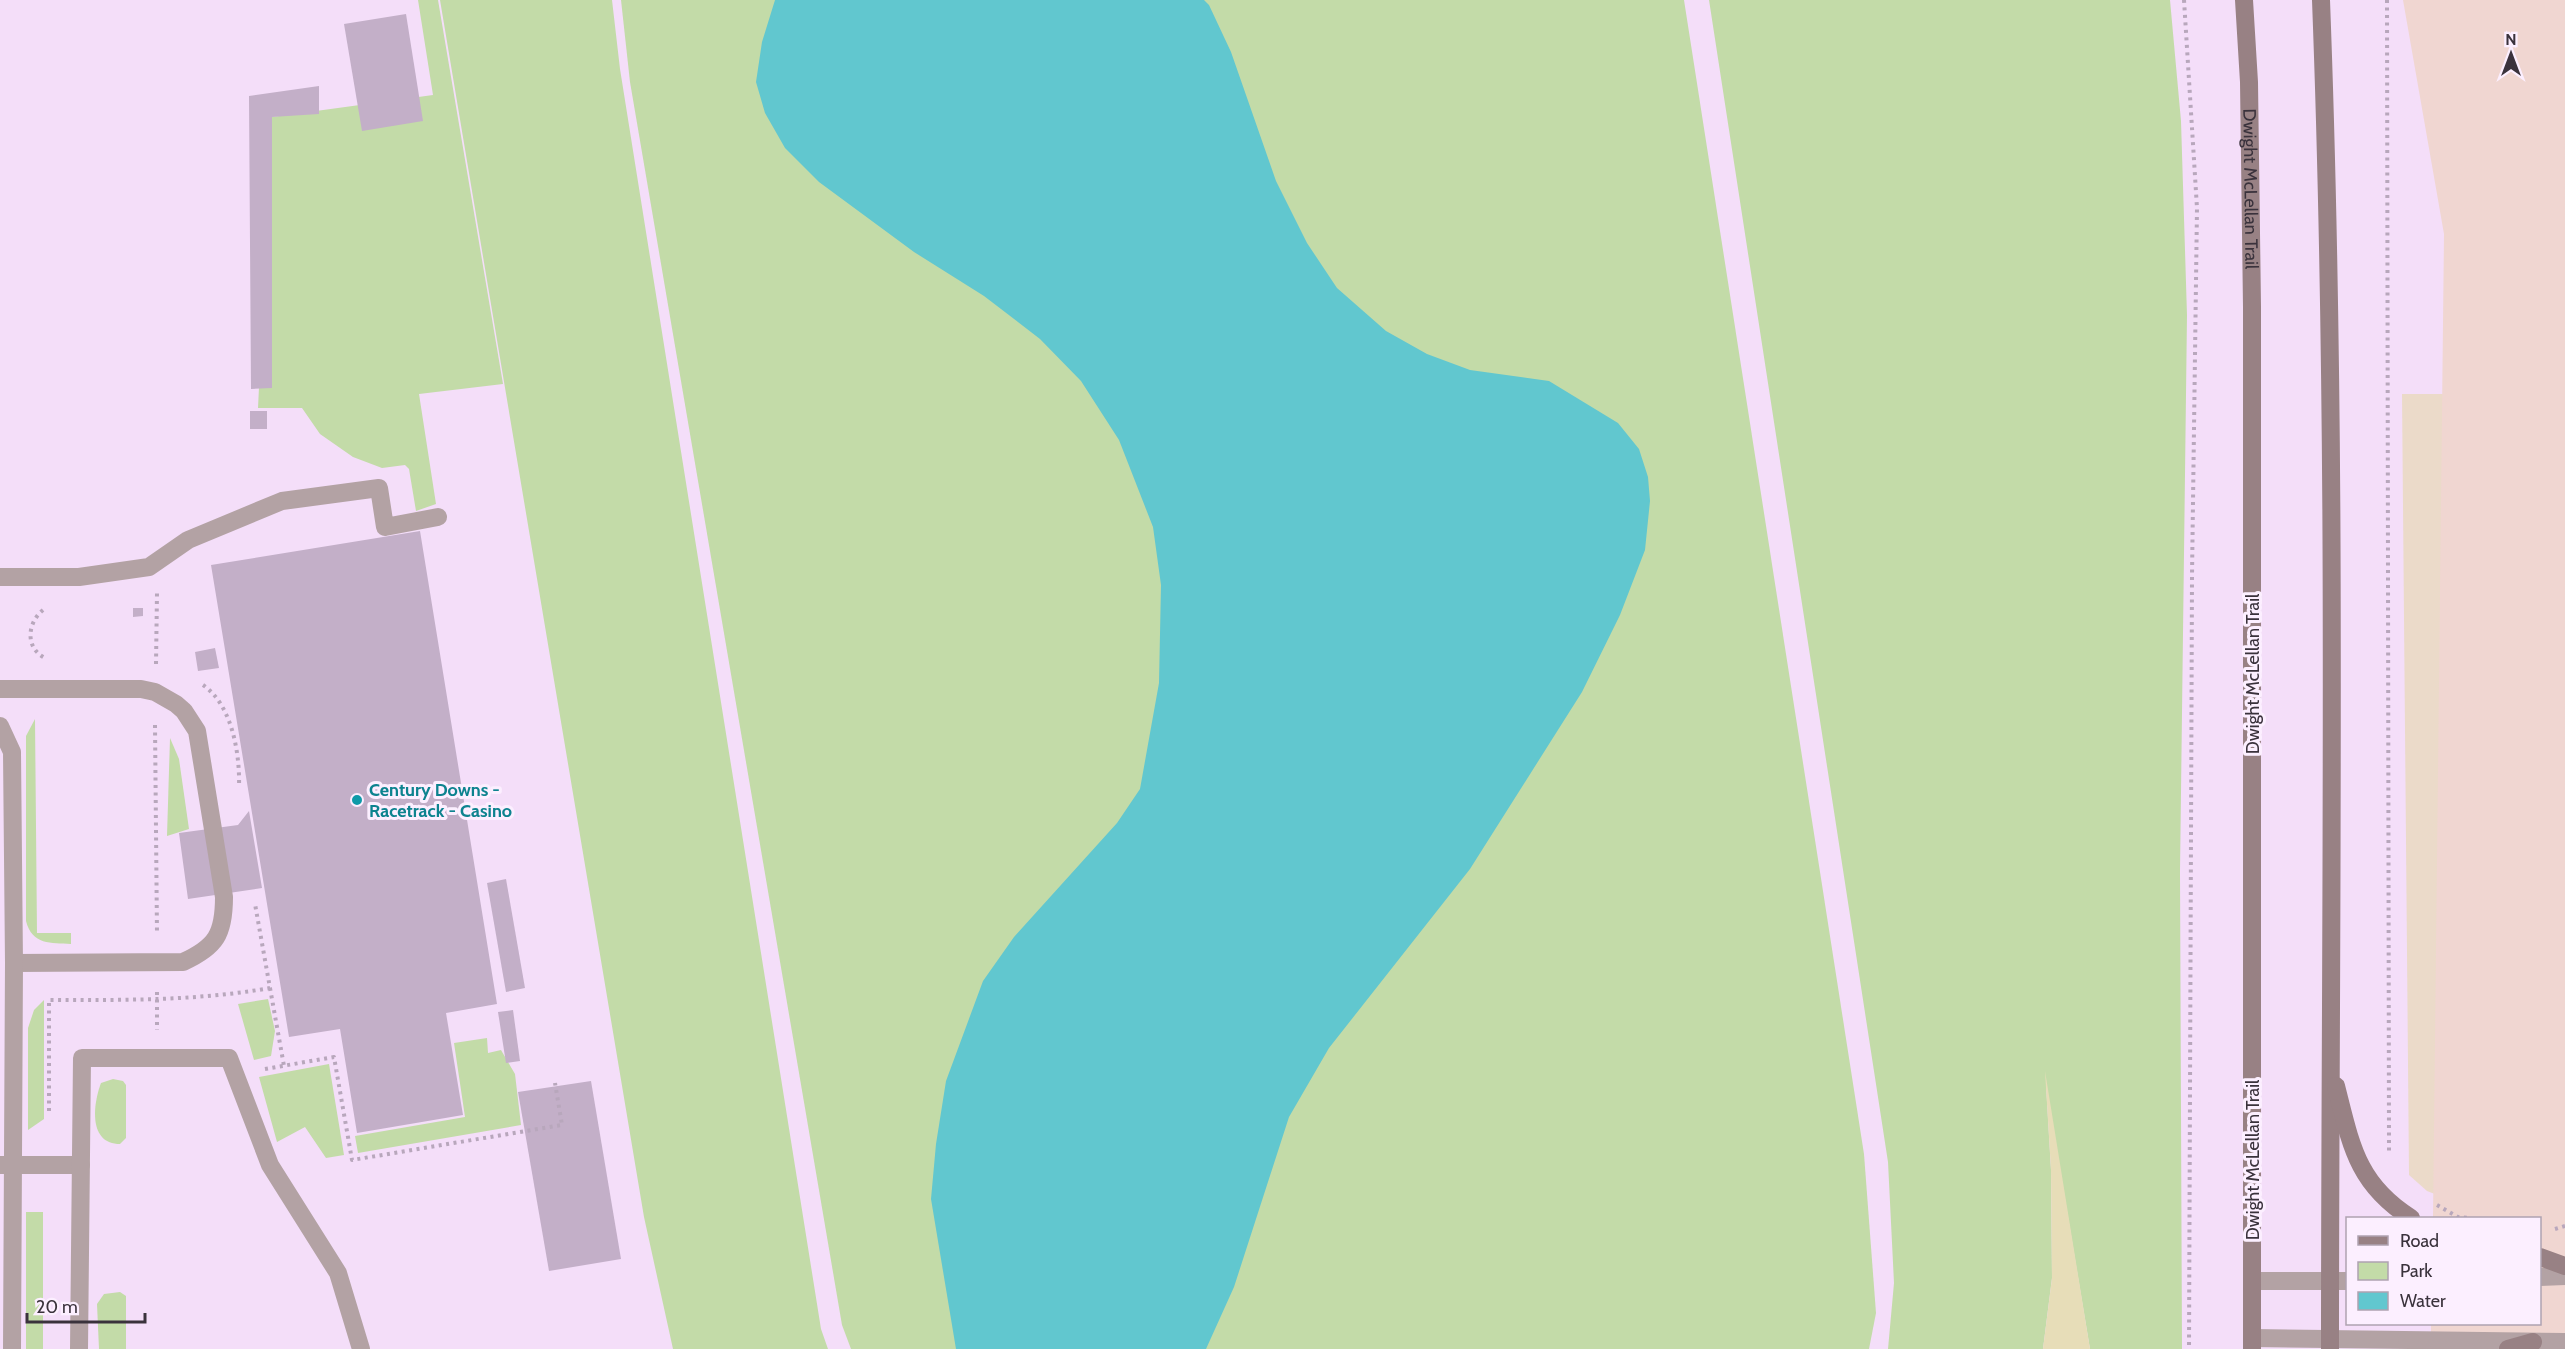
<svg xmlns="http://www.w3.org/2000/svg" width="2565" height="1349" font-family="Cabin,sans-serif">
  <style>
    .commercial { fill: #ebdac9 }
    .industrial { fill: #f0d6d1 }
    .green { fill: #c3dba8 }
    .sand { fill: #e7ddb8 }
    .water { fill: #61c7cf }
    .building { fill: #c3afc8 }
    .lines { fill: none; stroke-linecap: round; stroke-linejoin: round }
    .path { stroke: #b8a7bc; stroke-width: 4; stroke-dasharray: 3 4.5; stroke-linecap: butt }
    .lane { stroke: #b3a2a4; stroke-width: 18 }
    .street { stroke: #b3a2a4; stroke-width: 18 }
    .secondary { stroke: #988184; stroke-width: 18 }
    .culture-dot { fill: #0f9aa8; stroke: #fcefff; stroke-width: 2 }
    .labels { text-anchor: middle; stroke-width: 6; stroke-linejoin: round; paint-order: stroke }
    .street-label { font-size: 18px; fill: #3a323c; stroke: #fcefff }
    .culture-label { font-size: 18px; font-weight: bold; fill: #0d838f; stroke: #fcefff; text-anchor: start }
  </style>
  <rect width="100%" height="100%" fill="#f4def9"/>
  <polygon class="commercial" points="2402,394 2565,394 2466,1206 2427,1191 2409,1175"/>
  <polygon class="industrial" points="2403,0 2565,0 2565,1349 2431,1349 2431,1324 2540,1324 2540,1218 2433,1218 2444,234"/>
  <g class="green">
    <polygon points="418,0 438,0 503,384 419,394 436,504 416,511 409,469 405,465 382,468 353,457 320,434 302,408 258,408 272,117 433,95"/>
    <polygon points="440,0 612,0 620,69 821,1329 828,1349 673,1349 644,1217"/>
    <polygon points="621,0 1684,0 1864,1154 1876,1313 1869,1349 851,1349 842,1325 630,82"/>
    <polygon points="1709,0 2170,0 2181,121 2187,315 2180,872 2182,1349 2090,1349 2046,1085 2051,1170 2052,1278 2043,1349 1888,1349 1894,1283 1888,1162"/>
    <path d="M35,719L37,933H71V944C51,943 32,945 26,921V736Z"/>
    <polygon points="170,738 179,759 189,829 167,836"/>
    <polygon points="268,999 275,1031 271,1056 254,1060 238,1004"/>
    <polygon points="44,1000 44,1119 28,1130 28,1028 34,1010"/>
    <polygon points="487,1038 488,1053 501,1050 515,1074 521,1125 358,1153 355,1136 465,1117 454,1043"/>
    <polygon points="329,1064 344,1155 326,1158 305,1127 277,1142 259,1077"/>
    <path d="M113,1079L123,1081L126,1085V1138L120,1144C88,1144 93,1104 101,1083Z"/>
    <rect x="26" y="1212" width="17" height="137"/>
    <polygon points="120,1292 126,1296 126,1349 99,1349 97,1304 104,1294"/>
  </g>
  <polygon class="sand" points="2045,1071 2090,1349 2043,1349 2052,1278 2051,1170"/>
  <polygon class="water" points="775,0 1204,0 1209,5 1231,52 1276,181 1307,243 1337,288 1386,331 1427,354 1470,370 1549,381 1618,423 1639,449 1648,477 1650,501 1645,550 1620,615 1582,692 1470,869 1329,1048 1289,1117 1234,1287 1206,1349 956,1349 931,1199 936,1144 946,1081 983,981 1014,937 1117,823 1140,789 1159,683 1161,585 1153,527 1119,440 1081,381 1040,339 984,296 914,252 819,182 785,148 765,113 756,82 762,42"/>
  <g class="building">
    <polygon points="406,14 423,121 362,131 344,24"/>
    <polygon points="319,86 319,114 272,117 272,388 251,389 249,96"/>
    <rect x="250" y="411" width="17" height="18"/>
    <polygon points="420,531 497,1004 446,1013 463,1115 357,1133 340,1029 289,1037 211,565"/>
    <polygon points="133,608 143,608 143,616 133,617"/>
    <polygon points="215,648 219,668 198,671 195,652"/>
    <polygon points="249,811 262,888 188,899 179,833 238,825"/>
    <polygon points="506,879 525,988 506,992 487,883"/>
    <polygon points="513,1010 520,1061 506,1063 498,1012"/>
    <polygon points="591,1081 621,1259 549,1271 518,1092"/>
  </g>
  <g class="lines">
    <g class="path">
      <polyline points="2184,0 2197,208 2192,576 2189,1349"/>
      <polyline points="2387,0 2389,1151"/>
      <path d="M43,610C27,623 25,648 45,658"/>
      <polyline points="156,664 157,593"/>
      <path d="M203,685C232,705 240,753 239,787"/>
      <polyline points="155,725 157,934"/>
      <polyline points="270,988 284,1066"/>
      <polyline points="157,992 157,1030"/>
      <polyline points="265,1069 334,1057 352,1160 562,1125 555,1083"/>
      <path d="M49,1111V1000C124,1000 196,1001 270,988L255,904"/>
      <polyline points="2437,1205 2458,1217 2470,1218"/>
      <polyline points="2555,1229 2565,1226"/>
    </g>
    <g class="lane">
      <polyline points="0,577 79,577 149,567 188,540 282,501 379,488 385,527 438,517"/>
      <path d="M0,689H141L155,692L176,704L184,711L197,731L224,897C224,934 216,947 183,962L14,963"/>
      <polyline points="0,726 12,752 14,963 12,1349"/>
      <polyline points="0,1165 81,1165"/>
      <polyline points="79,1349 82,1058 229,1058 270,1165 338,1273 361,1349"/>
    </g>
    <g class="street">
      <polyline points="2540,1277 2565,1276"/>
      <polyline points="2252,1281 2348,1281"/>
      <polyline points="2252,1338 2565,1342"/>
    </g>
    <g class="secondary">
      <path id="s1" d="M2244,0L2249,82L2252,307V1349"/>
      <path d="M2321,0C2338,449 2330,899 2330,1349"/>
      <path d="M2336,1086C2351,1145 2357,1184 2411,1218"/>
      <polyline points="2540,1257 2565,1266"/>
      <polyline points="2508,1349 2533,1342"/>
    </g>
  </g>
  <circle class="culture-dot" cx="357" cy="800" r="6"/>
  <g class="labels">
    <g class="street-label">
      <text dy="6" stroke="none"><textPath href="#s1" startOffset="189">Dwight McLellan Trail</textPath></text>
      <text transform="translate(2253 674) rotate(-90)" y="6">Dwight McLellan Trail</text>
      <text transform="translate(2253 1160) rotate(-90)" y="6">Dwight McLellan Trail</text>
    </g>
    <g class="culture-label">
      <text x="369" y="796">Century Downs -<tspan x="369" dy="21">Racetrack - Casino</tspan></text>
    </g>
  </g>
  <rect x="2346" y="1217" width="195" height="108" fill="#fcefff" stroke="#aea3b1" stroke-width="1.5"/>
  <rect x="2358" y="1236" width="30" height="9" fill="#988184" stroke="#aea3b1" stroke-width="1.5"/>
  <text x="2400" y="1247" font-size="18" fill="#3a323c">Road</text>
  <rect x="2358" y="1262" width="30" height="18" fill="#c3dba8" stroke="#aea3b1" stroke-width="1.5"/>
  <text x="2400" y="1277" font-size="18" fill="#3a323c">Park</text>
  <rect x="2358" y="1292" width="30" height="18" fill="#61c7cf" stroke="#aea3b1" stroke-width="1.5"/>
  <text x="2400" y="1307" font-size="18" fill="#3a323c">Water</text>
  <g transform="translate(2511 54)" stroke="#fcefff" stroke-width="4.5" paint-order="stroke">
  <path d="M0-4.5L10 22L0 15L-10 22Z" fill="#3a323c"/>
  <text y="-9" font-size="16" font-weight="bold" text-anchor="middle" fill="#3a323c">N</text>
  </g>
  <path d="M27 1313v9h118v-9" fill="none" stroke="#3a323c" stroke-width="3"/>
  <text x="36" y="1313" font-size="18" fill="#3a323c" stroke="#fcefff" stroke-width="4.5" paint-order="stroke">20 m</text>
</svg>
